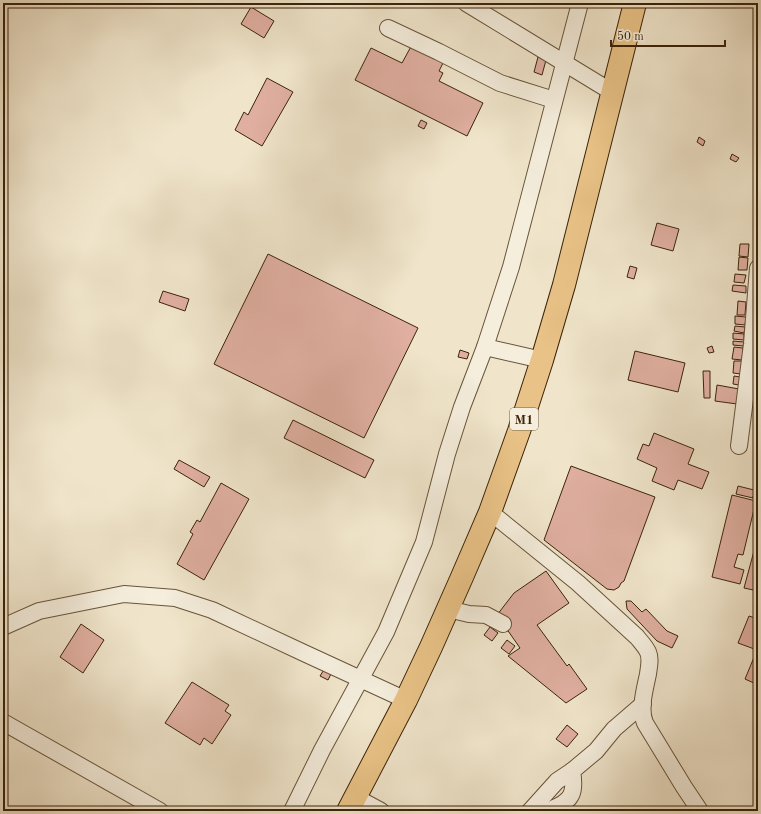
<svg xmlns="http://www.w3.org/2000/svg" width="761" height="814" font-family="'Old Standard TT',serif">
  <style>
    .building { fill: #e0afa1; stroke: #3b2308 }
    .lines { fill: none; stroke-linecap: round; stroke-linejoin: round }
    .minor-casing { stroke: #685439; stroke-width: 18 }
    .highway-casing { stroke: #3b2308; stroke-width: 24 }
    .minor { stroke: #f5eedd; stroke-width: 16 }
    .highway { stroke: #e8c286; stroke-width: 22 }
    .labels { text-anchor: middle; stroke-width: 3; stroke-linejoin: round; paint-order: stroke }
    .shield { fill: #f5eedd; stroke: #736048; stroke-width: 1 }
    .shield-label { font-size: 13px; font-weight: bold; fill: #3b2308 }
  </style>
  <rect width="100%" height="100%" fill="#f0e5cb"/>
  <filter id="stains"><feTurbulence type="fractalNoise" baseFrequency=".005" numOctaves="4"/><feColorMatrix values="0 0 0 0 .2 0 0 0 0 .09 0 0 0 0 .02 0 0 0 .5 -.17"/></filter>
  <radialGradient id="worn" r=".72"><stop offset=".6" stop-color="#630" stop-opacity="0"/><stop offset="1" stop-color="#630" stop-opacity=".3"/></radialGradient>
  <g class="building">
    <polygon points="251,7 274,21 264,38 241,24"/>
    <polygon points="414,41 446,57 439,71 443,73 439,81 483,103 467,136 355,80 371,48 402,63"/>
    <polygon points="538,57 546,60 542,75 534,72"/>
    <polygon points="267,78 293,92 262,146 235,130 244,112 248,115"/>
    <polygon points="421,120 427,123 424,129 418,126"/>
    <polygon points="699,137 705,141 703,146 697,142"/>
    <polygon points="732,154 739,158 736,162 730,159"/>
    <polygon points="657,223 679,229 673,251 651,245"/>
    <polygon points="740,244 749,244 748,257 739,256"/>
    <polygon points="268,254 418,328 364,438 214,364"/>
    <polygon points="739,257 748,258 747,270 738,270"/>
    <polygon points="630,266 637,268 634,279 627,277"/>
    <polygon points="735,274 746,275 744,283 734,282"/>
    <polygon points="733,285 746,286 746,293 732,291"/>
    <polygon points="163,291 189,299 185,311 159,302"/>
    <polygon points="738,301 746,302 745,315 737,315"/>
    <polygon points="735,316 746,317 745,325 735,324"/>
    <polygon points="735,326 745,327 744,333 734,331"/>
    <polygon points="733,333 744,334 744,340 733,339"/>
    <polygon points="733,341 744,342 743,346 733,345"/>
    <polygon points="712,346 714,352 709,353 707,348"/>
    <polygon points="734,347 743,348 742,360 732,359"/>
    <polygon points="460,350 469,353 467,359 458,357"/>
    <polygon points="635,351 685,363 678,392 628,380"/>
    <polygon points="734,361 742,361 741,374 733,373"/>
    <polygon points="703,371 710,371 710,398 704,398"/>
    <polygon points="734,376 740,377 739,385 733,384"/>
    <polygon points="717,385 739,389 737,404 715,401"/>
    <polygon points="293,420 374,460 365,478 284,438"/>
    <polygon points="654,433 694,449 688,464 709,472 702,489 678,480 674,490 652,481 657,468 637,459 643,444 649,446"/>
    <polygon points="179,460 210,477 204,487 174,469"/>
    <polygon points="571,466 655,497 624,581 621,583 619,587 614,590 607,589 544,540"/>
    <polygon points="221,483 249,499 204,580 177,564 193,534 190,532 197,520 200,522"/>
    <polygon points="738,486 758,491 758,498 753,496 753,498 736,494"/>
    <polygon points="732,495 756,501 743,555 738,554 734,567 744,570 740,584 712,577"/>
    <polygon points="758,536 758,591 744,588"/>
    <polygon points="546,571 569,603 537,625 567,666 569,664 587,689 566,703 508,656 520,648 497,615 514,593"/>
    <polygon points="626,601 631,601 642,612 646,609 667,631 678,636 672,648 657,641 627,609"/>
    <polygon points="749,616 758,619 758,679 756,684 745,679 757,650 738,643"/>
    <polygon points="81,624 104,640 83,673 60,657"/>
    <polygon points="490,627 498,633 492,641 484,635"/>
    <polygon points="507,640 515,646 509,654 501,648"/>
    <polygon points="325,668 332,672 328,680 320,676"/>
    <polygon points="192,682 229,705 225,711 231,715 212,744 204,738 200,745 165,723"/>
    <polygon points="567,725 578,734 567,747 556,739"/>
  </g>
  <g class="lines">
    <defs>
      <g id="minor">
        <polyline points="466,3 612,92"/>
        <polyline points="388,28 439,52 500,83 554,100"/>
        <polyline points="485,347 542,360"/>
        <polyline points="739,446 752,344 758,268"/>
        <path d="M490,512L578,583L637,637C641,642 645,646 648,652C651,659 649,666 648,674C645,689 639,708 645,723L684,787L700,811"/>
        <polyline points="448,609 469,614 486,615 503,624"/>
        <polyline points="3,627 39,611 124,594 175,598 212,610 304,653 406,700"/>
        <polyline points="3,722 160,811"/>
        <polyline points="355,797 381,811"/>
        <path d="M552,809C572,801 576,793 572,771L596,751L614,729L643,704"/>
        <polyline points="292,811 322,750 386,632 424,542 447,454 462,407 485,347 511,267 580,3"/>
        <polyline points="530,811 557,781 572,771"/>
      </g>
      <polyline id="highway" points="348,811 406,700 431,647 462,577 490,512 519,431 542,360 564,285 635,3"/>
    </defs>
    <use href="#minor" class="minor-casing"/>
    <use href="#highway" class="highway-casing"/>
    <use href="#minor" class="minor"/>
    <use href="#highway" class="highway"/>
  </g>
  <g class="labels">
    <rect class="shield" x="510" y="408" width="28" height="22" rx="3"/>
    <g class="shield-label">
      <text x="524" y="424">M1</text>
    </g>
  </g>
  <rect width="761" height="814" fill="none" stroke="#f0e5cb" stroke-width="16"/>
  <rect x="4" y="4" width="753" height="806" fill="none" stroke="#3b2308" stroke-width="2"/>
  <rect x="8" y="8" width="745" height="798" fill="none" stroke="#3b2308"/>
  <path d="M611 40v6h114v-6" fill="none" stroke="#3b2308" stroke-width="2"/>
  <text x="617" y="40" font-size="12" fill="#3b2308" stroke="#f5eedd" stroke-width="3" paint-order="stroke">50 m</text>
  <rect width="100%" height="100%" filter="url(#stains)"/>
  <rect width="100%" height="100%" fill="url(#worn)"/>
</svg>
